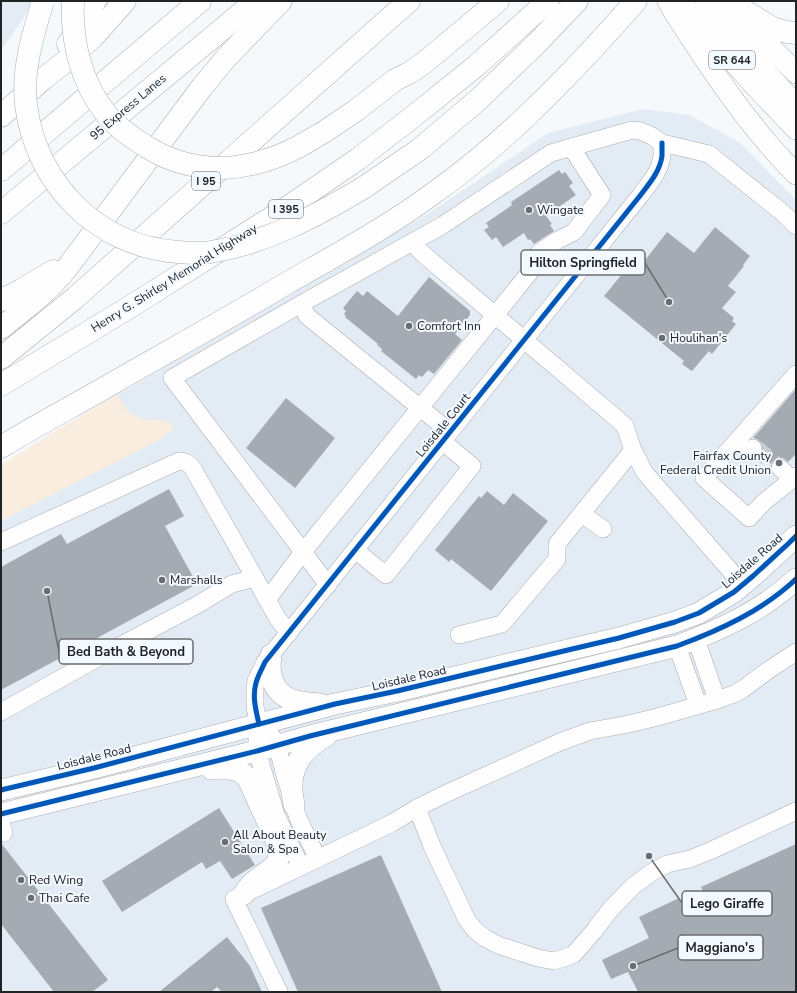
<svg xmlns="http://www.w3.org/2000/svg" width="797" height="993" font-family="'Nunito Sans',sans-serif">
  <style>
    .built { fill: #e3ecf4 }
    .green { fill: #f9eddf }
    .building { fill: #a5abb2 }
    .lines { fill: none; stroke-linecap: round; stroke-linejoin: round }
    .minor-tunnel { stroke: #caced1; stroke-width: 17; stroke-dasharray: 17 8; stroke-linecap: butt }
    .minor-casing { stroke: #aaadb0; stroke-width: 18 }
    .major-casing { stroke: #aaadb0; stroke-width: 22 }
    .highway-casing { stroke: #aaadb0; stroke-width: 23 }
    .minor { stroke: #fefeff; stroke-width: 17 }
    .major { stroke: #fefeff; stroke-width: 21 }
    .highway { stroke: #fefeff; stroke-width: 22 }
    .highway-bridge-casing { stroke: #aaadb0; stroke-width: 23; stroke-linecap: butt }
    .highway-bridge { stroke: #fefeff; stroke-width: 22 }
    .cycleway-casing { stroke: #f2f9ff; stroke-width: 8 }
    .cycleway { stroke: #0057b8; stroke-width: 5 }
    .poi-dot { fill: #6b6e70; stroke: #f2f9ff; stroke-width: 1.5 }
    .labels { text-anchor: middle; stroke-width: 4; stroke-linejoin: round; paint-order: stroke }
    .shield { fill: #f2f9ff; stroke: #5f6366; stroke-width: 1 }
    .shield-label { font-size: 11px; font-weight: bold; fill: #202325 }
    .street-label { font-size: 12px; fill: #202325; stroke: #f2f9ff }
    .poi-label { font-size: 12px; fill: #202325; stroke: #f2f9ff; text-anchor: start }
    .leader { fill: none; stroke: #6b6e70; stroke-width: 1.5 }
    .callout-dot { fill: #6b6e70; stroke: #f2f9ff; stroke-width: 1.5 }
    .callout { fill: #f2f9ff; stroke: #6b6e70; stroke-width: 1.5 }
    .callout-label { font-size: 13px; text-anchor: middle; font-weight: bold; fill: #202325 }
  </style>
  <rect width="100%" height="100%" fill="#f5f9fc"/>
  <g class="built">
    <polygon points="1,1 33,1 31,7 1,51"/>
    <polygon points="643,109 689,115 739,142 796,200 796,992 1,992 1,474 49,435 429,213 548,133"/>
  </g>
  <polygon class="green" points="117,395 129,413 143,419 166,421 175,427 159,440 1,521 1,465 49,435"/>
  <g class="building">
    <polygon points="559,170 562,174 565,172 573,183 569,186 576,195 546,216 552,224 550,225 554,231 534,244 530,239 528,240 524,233 503,247 496,237 492,240 484,230 489,227 486,223 512,205 511,202"/>
    <polygon points="715,227 750,256 743,265 744,266 728,286 736,292 722,308 734,318 732,321 736,324 712,354 709,351 692,371 682,364 684,361 604,296 623,273 625,274 641,255 646,259 667,232 694,253"/>
    <polygon points="429,277 470,311 470,315 455,334 462,340 434,374 428,370 422,377 419,375 416,379 381,351 382,349 377,345 378,344 345,317 346,316 344,314 346,311 343,308 357,291 363,296 367,291 398,316"/>
    <polygon points="796,389 796,454 788,462 783,458 777,458 773,461 771,464 760,454 763,448 761,443 757,439 753,438"/>
    <polygon points="286,398 335,438 295,488 246,448"/>
    <polygon points="169,489 184,516 165,526 197,584 1,690 1,567 61,534 67,544"/>
    <polygon points="487,491 504,505 513,493 548,521 491,591 451,559 449,562 435,550 479,496 481,498"/>
    <polygon points="219,808 255,865 232,879 220,861 206,869 202,862 122,912 102,881"/>
    <polygon points="1,843 108,980 92,992 54,992 1,924"/>
    <polygon points="796,844 796,992 638,992 628,972 611,979 602,960 649,938 639,917 679,898 684,912 708,901 701,887"/>
    <polygon points="381,855 442,992 298,992 261,908"/>
    <polygon points="227,937 250,966 262,992 222,992 217,987 211,992 159,992"/>
  </g>
  <g class="lines">
    <polyline class="minor-tunnel" points="753,448 757,449 780,468"/>
    <defs>
      <g id="minor">
        <polyline points="412,242 422,253 623,424 625,426 633,450 645,473 743,585"/>
        <polyline points="301,304 307,316 450,432"/>
        <polyline points="796,374 704,478 749,518 764,502 796,476"/>
        <polyline points="748,451 753,448"/>
        <polyline points="780,468 792,479"/>
        <polyline points="582,514 603,529"/>
        <path d="M1,542L179,461C188,461 192,466 196,474L278,619L289,633"/>
        <polyline points="355,550 386,575 472,466 442,441"/>
        <polyline points="328,585 172,378 301,304 443,225 551,153 632,130 641,131 652,136 662,143 709,154 783,213 796,226"/>
        <polyline points="267,600 303,552 530,272 533,267 536,257 539,253 556,241 574,232 602,195 571,147"/>
        <polyline points="459,635 502,624 557,559 557,544 633,450"/>
        <polyline points="696,639 717,700"/>
        <polyline points="677,646 698,705"/>
        <polyline points="1,712 110,651 197,605 232,584 255,578"/>
        <polyline points="259,724 271,735 277,745 284,772 298,818 318,859"/>
        <polyline points="417,808 432,846 467,920 475,930 485,938 498,945 538,958 554,961 564,958 574,954 594,931 610,910 633,886 651,873 667,864 690,859 712,850 796,811"/>
        <polyline points="1,823 4,833"/>
        <path d="M301,867L276,815L257,751V739L259,724L255,707V688L256,681L265,662L639,197C648,185 660,172 662,156C662,152 662,147 662,143"/>
        <polyline points="279,992 234,899 392,823 417,808 443,795 560,742 590,731 624,725 654,718 717,700 734,694 743,689 770,669 796,652"/>
      </g>
      <g id="major">
        <path d="M668,1L674,12C711,69 748,126 796,174"/>
        <polyline points="680,1 756,87 796,129"/>
        <polyline points="706,1 740,44 796,105"/>
        <polyline points="732,8 796,73"/>
        <path d="M271,655C268,674 272,692 292,700C301,703 311,703 320,704"/>
        <path d="M211,769H231L239,771L247,777L279,847C281,868 270,868 256,880C251,883 247,889 244,894"/>
        <polyline points="1,790 94,768 335,704 397,691 568,650 619,638 675,622 699,613 734,592 753,576 789,543 796,536"/>
        <path d="M294,805C293,798 291,790 292,783C293,761 308,746 326,736"/>
        <path d="M1,814L257,751L310,736L677,646C720,630 762,611 796,579"/>
      </g>
      <g id="highway">
        <polyline points="728,1 774,29 787,32 796,33"/>
        <polyline points="68,44 78,30 95,1"/>
        <polyline points="1,116 43,79 66,61 93,37 125,1"/>
        <polyline points="324,132 355,111 395,80 409,73 424,63 498,1"/>
        <polyline points="1,170 200,1"/>
        <polyline points="363,188 420,149 479,99 537,43 577,1"/>
        <polyline points="1,213 256,1"/>
        <polyline points="1,300 20,291 53,271"/>
        <polyline points="1,328 32,303 52,285 67,268 202,87 226,58 281,1"/>
        <polyline points="1,358 75,298 409,1"/>
        <polyline points="1,385 133,305 282,211 358,159 410,119 476,66 548,1"/>
        <path d="M1,447C40,423 81,402 120,379C176,347 232,316 287,283C336,255 386,228 431,195C508,141 574,71 636,1"/>
      </g>
    </defs>
    <use href="#minor" class="minor-casing"/>
    <use href="#major" class="major-casing"/>
    <use href="#highway" class="highway-casing"/>
    <use href="#minor" class="minor"/>
    <use href="#major" class="major"/>
    <use href="#highway" class="highway"/>
    <defs>
      <g id="highway-bridge">
        <path d="M43,1C33,34 22,69 26,105C36,184 97,246 178,252C188,253 200,254 211,252C266,243 316,216 363,188"/>
        <path d="M73,1C71,41 81,83 107,115C118,128 132,138 147,147C169,161 196,168 222,168C247,167 275,159 298,147C307,142 315,137 324,132"/>
      </g>
    </defs>
    <use href="#highway-bridge" class="highway-bridge-casing"/>
    <use href="#highway-bridge" class="highway-bridge"/>
    <defs>
      <g id="cycleway">
        <path d="M259,724C256,711 252,696 256,683C258,675 262,669 265,662L639,197C648,185 660,172 662,156C662,152 662,147 662,143"/>
        <polyline points="1,790 94,768 335,704 397,691 568,650 619,638 675,622 699,613 734,592 753,576 789,543 796,536"/>
        <path d="M1,814L257,751L310,736L677,646C720,630 762,611 796,579"/>
      </g>
    </defs>
    <use href="#cycleway" class="cycleway-casing"/>
    <use href="#cycleway" class="cycleway"/>
  </g>
  <g class="poi-dot">
    <circle cx="529" cy="210" r="4"/>
    <circle cx="409" cy="326" r="4"/>
    <circle cx="662" cy="338" r="4"/>
    <circle cx="779" cy="463" r="4"/>
    <circle cx="162" cy="580" r="4"/>
    <circle cx="225" cy="842" r="4"/>
    <circle cx="21" cy="880" r="4"/>
    <circle cx="31" cy="898" r="4"/>
  </g>
  <g class="labels">
    <g class="shield">
      <rect x="709" y="51" width="46" height="18" rx="3"/>
      <rect x="192" y="172" width="28" height="18" rx="3"/>
      <rect x="269" y="200" width="34" height="18" rx="3"/>
    </g>
    <g class="shield-label">
      <text x="732" y="64">SR 644</text>
      <text x="206" y="185">I 95</text>
      <text x="286" y="213">I 395</text>
    </g>
    <g class="street-label">
      <text transform="translate(128 107) rotate(-40)" y="4">95 Express Lanes</text>
      <text transform="translate(174 278) rotate(-32)" y="4">Henry G. Shirley Memorial Highway</text>
      <text transform="translate(443 425) rotate(-51)" y="4">Loisdale Court</text>
      <text transform="translate(752 561) rotate(-41)" y="4">Loisdale Road</text>
      <text transform="translate(409 678) rotate(-13)" y="4">Loisdale Road</text>
      <text transform="translate(94 757) rotate(-14)" y="4">Loisdale Road</text>
    </g>
    <g class="poi-label">
      <text x="537" y="214">Wingate</text>
      <text x="417" y="330">Comfort Inn</text>
      <text x="670" y="342">Houlihan's</text>
      <text x="771" y="460" text-anchor="end">Fairfax County<tspan x="771" dy="14">Federal Credit Union</tspan></text>
      <text x="170" y="584">Marshalls</text>
      <text x="233" y="839">All About Beauty<tspan x="233" dy="14">Salon &amp; Spa</tspan></text>
      <text x="29" y="884">Red Wing</text>
      <text x="39" y="902">Thai Cafe</text>
    </g>
  </g>
  <path class="leader" d="M669 302L645 263M47 591L59 652M649 856L682 903M633 966L678 948"/>
  <g class="callout-dot">
    <circle cx="669" cy="302" r="4"/>
    <circle cx="47" cy="591" r="4"/>
    <circle cx="649" cy="856" r="4"/>
    <circle cx="633" cy="966" r="4"/>
  </g>
  <g class="callout">
    <rect x="521" y="250" width="124" height="25" rx="4"/>
    <rect x="59" y="639" width="134" height="25" rx="4"/>
    <rect x="682" y="891" width="90" height="25" rx="4"/>
    <rect x="678" y="935" width="85" height="25" rx="4"/>
  </g>
  <g class="callout-label">
    <text x="583" y="267">Hilton Springfield</text>
    <text x="126" y="656">Bed Bath &amp; Beyond</text>
    <text x="727" y="908">Lego Giraffe</text>
    <text x="720" y="952">Maggiano's</text>
  </g>
  <rect width="797" height="993" fill="none" stroke="#202325" stroke-width="4"/>
</svg>
